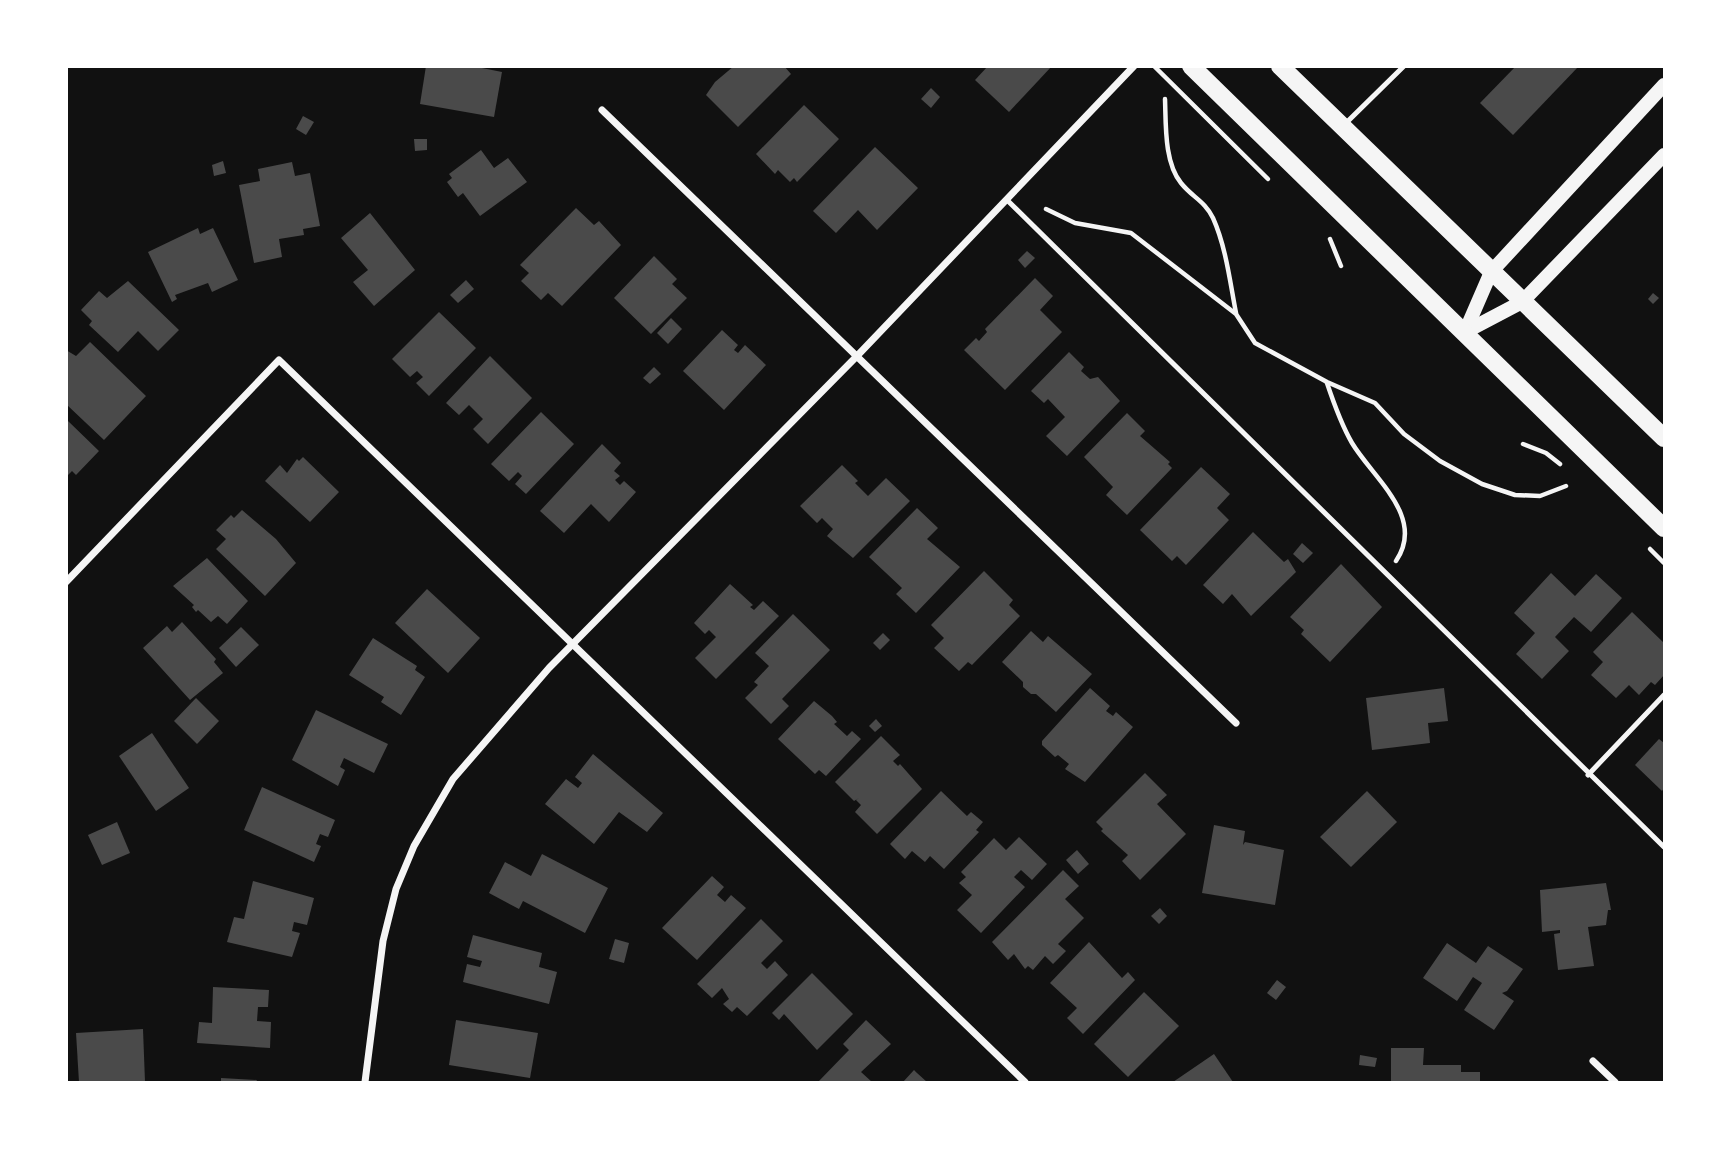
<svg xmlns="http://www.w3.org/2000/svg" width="1731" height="1149" font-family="Overpass,sans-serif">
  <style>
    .building { fill: #4a4a4a }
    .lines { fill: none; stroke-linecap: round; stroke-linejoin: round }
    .path { stroke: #f5f5f5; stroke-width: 4.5 }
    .service { stroke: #f5f5f5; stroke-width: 5 }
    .minor { stroke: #f5f5f5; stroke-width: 7 }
    .secondary { stroke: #f5f5f5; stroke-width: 14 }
    .primary { stroke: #f5f5f5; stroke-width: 18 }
  </style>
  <rect width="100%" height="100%" fill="#111"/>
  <g class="building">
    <polygon points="426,66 472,66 502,72 494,117 420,104"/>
    <polygon points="734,66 784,66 791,74 738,127 706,95 715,82"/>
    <polygon points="988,66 1052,66 1009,112 975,80"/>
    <polygon points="1516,66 1579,66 1513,135 1480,103"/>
    <polygon points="931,88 940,97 931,108 921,99"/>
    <polygon points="804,105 839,139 797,182 794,178 790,182 778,170 775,174 756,154"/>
    <polygon points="303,116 314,122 306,135 296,129"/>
    <polygon points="414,139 427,139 427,150 415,151"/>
    <polygon points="875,147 918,188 877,230 858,210 836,233 813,211"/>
    <polygon points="481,150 494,168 508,158 527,182 480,216 463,193 458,197 447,182 452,178 449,174"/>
    <polygon points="223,161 226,173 214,176 212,165"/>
    <polygon points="292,162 295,176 310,173 320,226 303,229 304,235 279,239 282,257 254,263 239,185 260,181 258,169"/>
    <polygon points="576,208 594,225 599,221 621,245 562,306 548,293 541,300 521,281 529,273 520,265"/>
    <polygon points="370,213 415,270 374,306 353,282 368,270 341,238"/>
    <polygon points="198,228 200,234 213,228 238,280 212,292 208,283 175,295 177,299 172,302 148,252"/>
    <polygon points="1027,251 1035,258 1025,268 1018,260"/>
    <polygon points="654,256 677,279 672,284 687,298 651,334 614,298"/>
    <polygon points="1035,278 1053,296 1040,310 1062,332 1005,390 964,350 976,338 979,341 987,332 985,329"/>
    <polygon points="466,280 474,289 458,303 450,295"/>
    <polygon points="128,281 179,330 158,351 138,331 118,352 89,325 92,321 81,310 99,291 107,298"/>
    <polygon points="1653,293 1659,298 1653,304 1648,299"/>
    <polygon points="439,312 476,348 429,396 416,383 423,377 417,371 410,377 392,359"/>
    <polygon points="671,318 682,329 668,344 657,333"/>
    <polygon points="722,330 738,345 734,350 738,353 745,345 766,365 724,410 683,371"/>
    <polygon points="90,342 146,396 104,440 66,404 66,350 76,356"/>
    <polygon points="1069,352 1084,367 1081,371 1090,379 1098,377 1120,401 1067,456 1046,436 1065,417 1048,399 1044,403 1031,391"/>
    <polygon points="490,356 532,398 488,444 473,429 483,419 469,405 459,415 446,403"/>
    <polygon points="654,367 661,374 650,384 643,378"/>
    <polygon points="541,412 574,444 526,494 515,484 522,476 518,472 509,481 491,464"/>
    <polygon points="1127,413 1145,431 1140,436 1170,462 1168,464 1172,468 1127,515 1106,495 1113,487 1084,457"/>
    <polygon points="68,421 99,451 76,475 72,471 66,477"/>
    <polygon points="602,444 621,463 614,471 620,476 615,480 620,485 624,481 636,492 609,522 591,504 564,533 540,511"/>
    <polygon points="303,457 339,492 310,522 265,481 280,465 287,473 297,459 299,461"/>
    <polygon points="842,465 858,481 855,483 868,496 886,478 910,501 853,558 827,536 833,529 822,518 817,523 800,506"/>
    <polygon points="1201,467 1230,494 1217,508 1229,520 1186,565 1177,556 1172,561 1140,530"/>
    <polygon points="917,508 938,528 927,539 960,567 916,613 896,594 902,588 869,557"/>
    <polygon points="242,510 276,539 296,563 265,596 216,549 226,539 216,530 231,515 234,518"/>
    <polygon points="1253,532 1284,562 1288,559 1296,572 1251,616 1232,594 1223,604 1203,585"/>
    <polygon points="1302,543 1313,553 1303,563 1293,554"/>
    <polygon points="207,558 248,601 227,624 218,616 211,622 198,610 196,612 192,607 194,605 173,586"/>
    <polygon points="1341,564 1382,607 1330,662 1301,634 1304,630 1290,617"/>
    <polygon points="984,571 1013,600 1009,605 1020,616 972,665 968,662 959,671 934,648 944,638 931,625"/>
    <polygon points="1551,573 1575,596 1596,574 1622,598 1591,632 1574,617 1555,637 1569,651 1542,679 1516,654 1535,633 1514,613"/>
    <polygon points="730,584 753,605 750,607 754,610 763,601 779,616 716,679 695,658 716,637 709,630 705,634 694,623"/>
    <polygon points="427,589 480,638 448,673 395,623"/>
    <polygon points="1632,612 1664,643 1664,675 1655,685 1651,682 1639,695 1629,685 1616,698 1591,675 1603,662 1593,652"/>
    <polygon points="793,614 830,650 782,699 789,706 771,724 745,698 758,685 754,682 769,666 755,653"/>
    <polygon points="182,622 216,659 214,662 223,673 190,700 143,648 167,626 172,632"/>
    <polygon points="241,627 259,645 236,667 219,648"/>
    <polygon points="1031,631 1043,642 1048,636 1092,674 1056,712 1036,694 1031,694 1023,687 1023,682 1002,662"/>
    <polygon points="883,633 890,640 880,650 873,643"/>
    <polygon points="373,638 417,666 415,670 425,677 401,715 381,702 384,697 349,675"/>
    <polygon points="1090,688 1110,706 1106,711 1113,716 1116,712 1133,727 1085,782 1065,769 1069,764 1058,755 1055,757 1042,745 1042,741"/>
    <polygon points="1444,688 1448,721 1428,723 1430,743 1372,750 1366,698"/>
    <polygon points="196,698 219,721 197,744 174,721"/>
    <polygon points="814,701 832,716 837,722 834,724 847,736 852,731 861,739 826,776 819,770 815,774 778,739"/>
    <polygon points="316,710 388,744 374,773 344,758 340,767 345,770 338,786 292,760"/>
    <polygon points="876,719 882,726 875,732 869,726"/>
    <polygon points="152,733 189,788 156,811 119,756"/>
    <polygon points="881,736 900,755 893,761 898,766 900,764 922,789 877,834 855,812 861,805 856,800 859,798 854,801 835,782"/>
    <polygon points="1659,739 1664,743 1664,788 1662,791 1635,765"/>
    <polygon points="593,754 663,813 647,832 619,812 594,844 545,804 566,779 578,788 582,783 575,777"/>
    <polygon points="1145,773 1167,795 1157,804 1186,834 1140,880 1122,861 1128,855 1101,831 1103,829 1096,822"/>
    <polygon points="262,787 335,820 328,837 320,834 316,844 321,846 314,862 244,830"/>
    <polygon points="941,791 967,816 971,812 983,822 976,830 979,832 944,869 930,856 925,862 912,851 905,859 890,844"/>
    <polygon points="1367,791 1397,822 1351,867 1320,837"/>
    <polygon points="117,822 130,853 102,865 88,835"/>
    <polygon points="1214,825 1245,831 1243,845 1245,842 1284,850 1275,905 1202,893"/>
    <polygon points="1019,837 1047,864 1032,880 1021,870 1014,877 1025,887 981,933 957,910 972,895 959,883 966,877 961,872 994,838 1006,850"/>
    <polygon points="1077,850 1089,864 1078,874 1066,860"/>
    <polygon points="542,854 608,888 585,933 523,901 519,909 489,893 505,862 531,876"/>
    <polygon points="1063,870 1079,886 1065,899 1084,918 1058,944 1066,951 1053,964 1045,956 1033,970 1028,966 1025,969 1014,954 1008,960 992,942"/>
    <polygon points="712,876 724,887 717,895 725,902 731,895 746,908 697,960 662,928"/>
    <polygon points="253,881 314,898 307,925 294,922 292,931 300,933 292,957 227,942 234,917 244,919"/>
    <polygon points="1606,883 1611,910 1608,910 1606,925 1588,927 1594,966 1558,970 1554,934 1560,933 1560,930 1542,932 1540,890"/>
    <polygon points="1160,908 1167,916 1159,924 1151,916"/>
    <polygon points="761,919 783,941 761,963 767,969 775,961 788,975 747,1016 737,1007 732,1012 723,1004 729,999 722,988 712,998 697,984"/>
    <polygon points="473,935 542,953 539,967 557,972 549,1004 463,982 467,964 480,967 482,961 467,957"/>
    <polygon points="615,939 629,943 624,963 609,959"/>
    <polygon points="1089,942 1122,978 1128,972 1135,980 1083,1034 1067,1018 1077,1008 1050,983"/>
    <polygon points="1447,943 1476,963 1488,946 1523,969 1507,991 1502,993 1514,1001 1494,1030 1464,1010 1482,983 1473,977 1457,1001 1423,978"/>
    <polygon points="812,973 853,1014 817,1050 784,1014 779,1020 772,1013"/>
    <polygon points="1277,980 1286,987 1276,1000 1267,993"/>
    <polygon points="213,987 269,990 268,1007 258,1007 257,1021 271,1022 270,1048 197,1043 199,1022 212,1023"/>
    <polygon points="1144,992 1179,1026 1128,1077 1094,1044"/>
    <polygon points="456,1020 538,1033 530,1078 449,1065"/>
    <polygon points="866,1020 891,1044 861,1072 872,1082 818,1082 849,1050 843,1044"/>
    <polygon points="143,1029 145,1082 79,1082 76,1033"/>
    <polygon points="1391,1048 1424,1048 1423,1065 1461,1065 1461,1072 1480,1072 1480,1082 1391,1082"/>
    <polygon points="1214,1054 1233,1082 1173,1082"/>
    <polygon points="1360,1055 1377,1058 1375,1067 1359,1065"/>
    <polygon points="914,1070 917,1073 927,1082 903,1082"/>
    <polygon points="221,1078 257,1080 256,1082 221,1082"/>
  </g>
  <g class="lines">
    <g class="path">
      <polyline points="1154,66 1268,179"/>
      <path d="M1165,99C1166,124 1164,162 1181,183C1192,197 1205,201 1213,218C1226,247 1230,282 1236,313"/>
      <polyline points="1046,209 1075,223 1131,233 1236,314 1255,343 1327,382 1375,403 1404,434 1440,461 1482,484 1515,495 1540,496 1566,486"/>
      <polyline points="1330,239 1341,266"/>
      <path d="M1327,383C1334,404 1341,424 1352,443C1373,478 1426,517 1396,561"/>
      <polyline points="1523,444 1546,453 1560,464"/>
      <polyline points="1650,549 1664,563"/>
    </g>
    <g class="service">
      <polyline points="1345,124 1404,66"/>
      <polyline points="1007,200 1664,847"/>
      <polyline points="1588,775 1664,695"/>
    </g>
    <g class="minor">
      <polyline points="602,110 1236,723"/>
      <polyline points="66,582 279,360 1025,1082"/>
      <polyline points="1593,1061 1615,1082"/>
      <polyline points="365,1082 383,941 396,889 414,846 453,779 549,668 857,356 1134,66"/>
    </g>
    <g class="secondary">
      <polyline points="1465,332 1491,272 1664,85"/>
      <polyline points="1465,332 1522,302 1664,155"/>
    </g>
    <g class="primary">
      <polyline points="1191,66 1664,528"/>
      <polyline points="1280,66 1664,438"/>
    </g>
  </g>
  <rect width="1731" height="1149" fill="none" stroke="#ffffff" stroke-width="136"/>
</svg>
